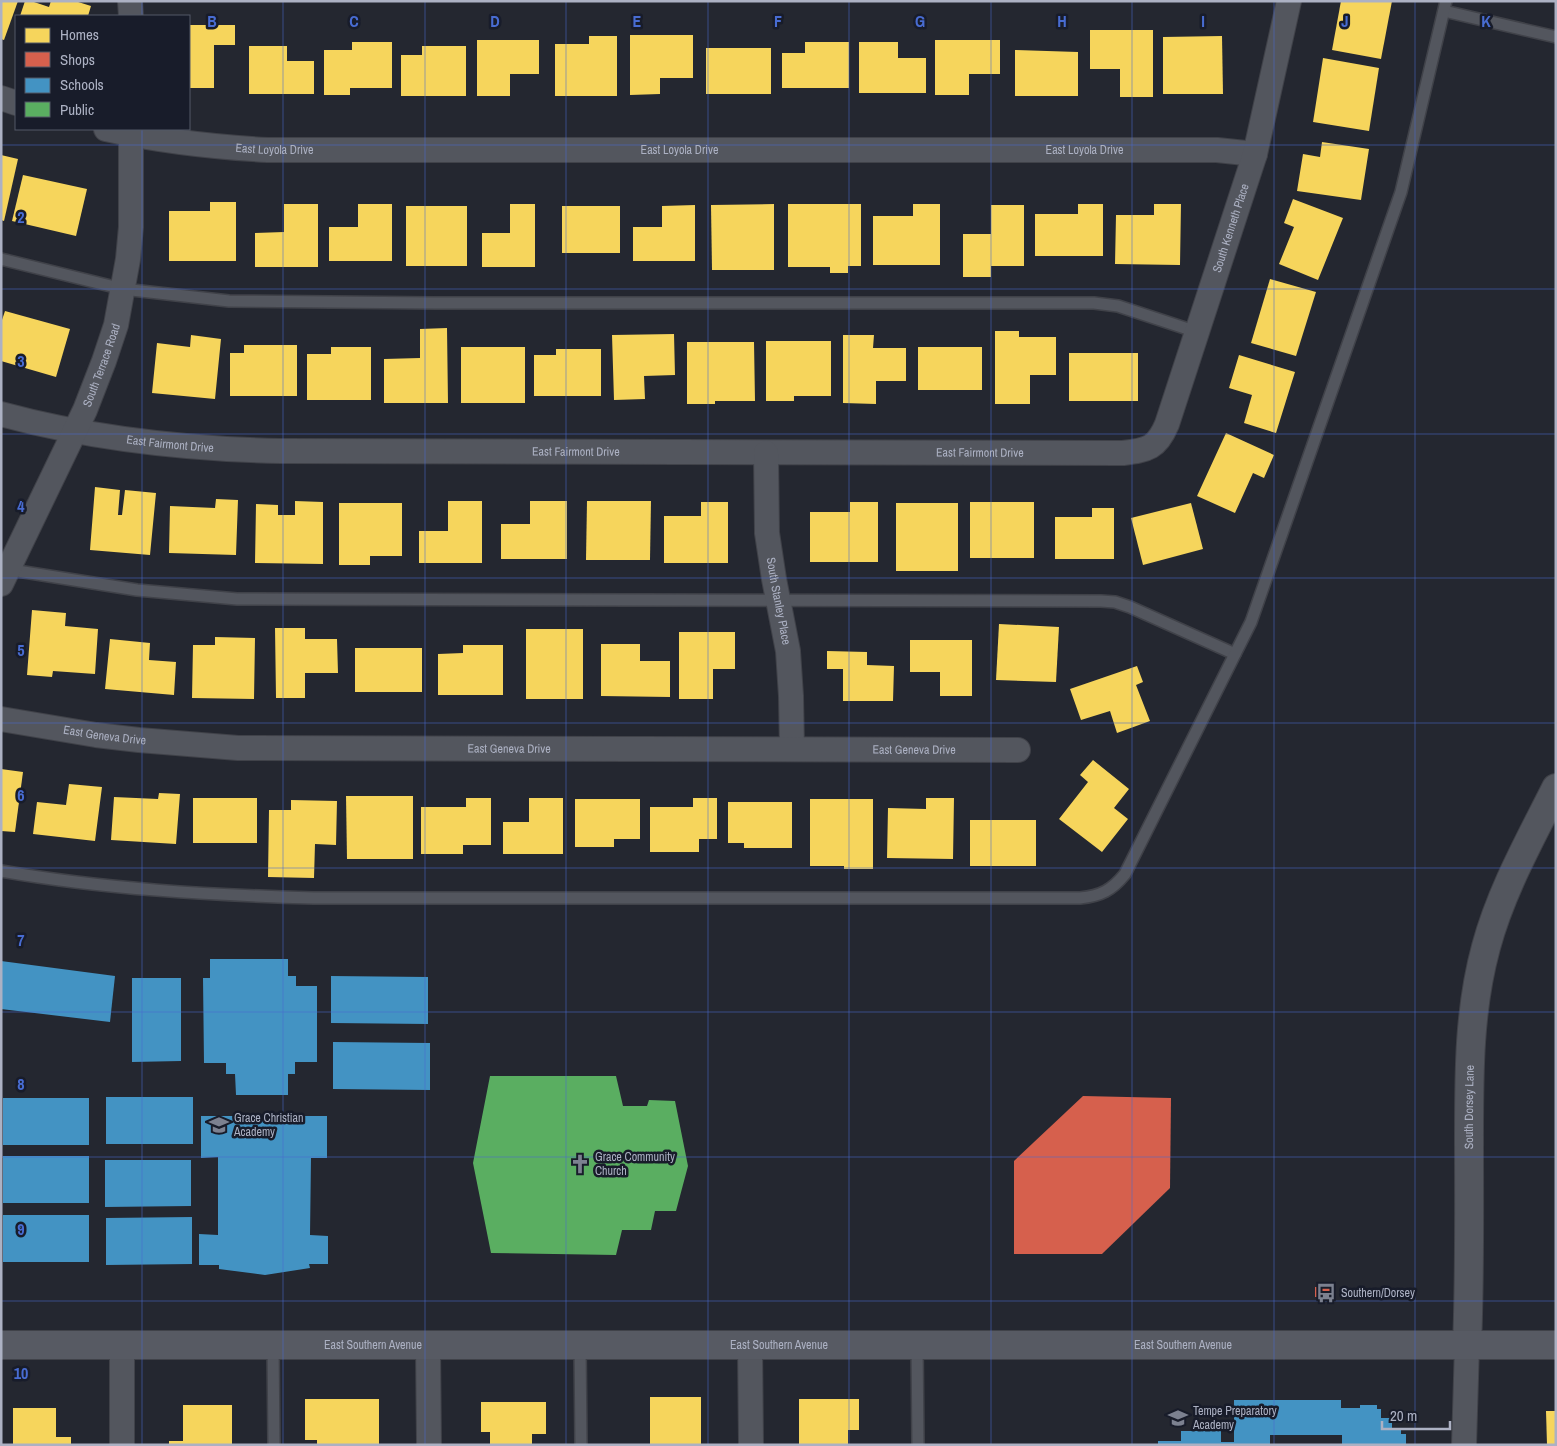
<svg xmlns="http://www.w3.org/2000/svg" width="1557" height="1446" font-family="'Archivo Narrow',sans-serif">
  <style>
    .homes { fill: #f6d55c }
    .shops { fill: #d6604d }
    .schools { fill: #4393c3 }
    .public { fill: #5aae61 }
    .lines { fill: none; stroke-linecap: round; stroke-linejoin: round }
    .service-casing { stroke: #404249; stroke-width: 14 }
    .minor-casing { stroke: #404249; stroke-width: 26 }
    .tertiary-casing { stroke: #404249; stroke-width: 30 }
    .secondary-casing { stroke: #404249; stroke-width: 30 }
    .service { stroke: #53565e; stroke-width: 11 }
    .minor { stroke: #53565e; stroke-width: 24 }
    .tertiary { stroke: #53565e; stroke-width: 28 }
    .secondary { stroke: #575a63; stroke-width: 28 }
    .grid { fill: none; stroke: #486cd2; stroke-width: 1; stroke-opacity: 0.55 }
    .labels { text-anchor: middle; stroke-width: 5; stroke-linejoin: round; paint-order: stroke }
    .street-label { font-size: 12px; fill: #acb1c3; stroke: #181c2a }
    .poi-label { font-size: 12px; fill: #acb1c3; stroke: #181c2a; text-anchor: start }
    .grid-label { font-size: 16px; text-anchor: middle; font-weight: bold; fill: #486cd2; stroke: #181c2a; stroke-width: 5; stroke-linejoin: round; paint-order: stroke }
  </style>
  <rect width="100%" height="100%" fill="#242730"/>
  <g class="homes">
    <polygon points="1,1 18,1 4,40 1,39"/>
    <polygon points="25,1 31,1 49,7 51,1 75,1 91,6 88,16 20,16"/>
    <polygon points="1341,1 1392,1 1381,59 1332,50"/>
    <polygon points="189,25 235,25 235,45 214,45 214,88 189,88"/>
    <polygon points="1090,30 1153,30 1153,97 1120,97 1120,69 1090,69"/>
    <polygon points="630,35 693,35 693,78 660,78 660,94 630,95"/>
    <polygon points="589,36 617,36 617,96 555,96 555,44 589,44"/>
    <polygon points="1222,36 1223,94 1163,94 1163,37"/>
    <polygon points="477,40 539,40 539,74 510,74 510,96 477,96"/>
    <polygon points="935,40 1000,40 1000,74 969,74 969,95 935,95"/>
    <polygon points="352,42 392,42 392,88 350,88 350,95 324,95 324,50 352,50"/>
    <polygon points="805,42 849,42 849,88 782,88 782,53 805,53"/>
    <polygon points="859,42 898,42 898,58 926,58 926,93 859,93"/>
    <polygon points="249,46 287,46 287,61 314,61 314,94 249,94"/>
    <polygon points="422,46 466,46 466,96 401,96 401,55 422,55"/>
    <rect x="706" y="48" width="65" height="46"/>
    <polygon points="1015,50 1078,52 1078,96 1015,96"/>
    <polygon points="1323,58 1379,68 1369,131 1313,122"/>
    <polygon points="1322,142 1369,149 1361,200 1297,191 1303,154 1320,157"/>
    <polygon points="1,155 18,159 4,221 1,220"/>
    <polygon points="23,175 87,189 76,236 12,221"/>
    <polygon points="1293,199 1343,218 1318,280 1279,264 1294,227 1284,223"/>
    <polygon points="210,202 236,202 236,261 169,261 169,211 210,211"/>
    <polygon points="284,204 318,204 318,267 255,267 255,233 284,232"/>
    <polygon points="358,204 392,204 392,261 329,261 329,227 358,227"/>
    <polygon points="510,204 535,204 535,267 482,267 482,233 510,233"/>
    <polygon points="774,204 774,270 712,270 711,205"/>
    <polygon points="788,204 861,204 861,266 848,266 848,273 830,273 830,267 788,267"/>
    <polygon points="913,204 940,204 940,265 873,265 873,216 913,216"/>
    <polygon points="1078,204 1103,204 1103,256 1035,256 1035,214 1078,214"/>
    <polygon points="1154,204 1181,204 1180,265 1115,264 1116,215 1154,215"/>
    <polygon points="695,205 695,261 633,261 633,227 662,227 662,206"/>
    <polygon points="991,205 1024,205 1024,266 991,266 991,277 963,277 963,234 991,234"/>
    <rect x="406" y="206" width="61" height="60"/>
    <rect x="562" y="206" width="58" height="47"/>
    <polygon points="1270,279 1316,292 1296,356 1251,343"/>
    <polygon points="5,311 70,329 56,377 1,361 1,323"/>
    <polygon points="447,328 448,403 384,403 384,359 420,358 420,329"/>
    <polygon points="995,331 1019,331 1019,337 1056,337 1056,375 1030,375 1030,404 995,404"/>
    <polygon points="674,334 675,375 644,376 645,399 614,400 612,335"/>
    <polygon points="191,335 221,339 215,399 152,393 157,343 190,347"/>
    <polygon points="843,335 874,335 873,348 906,348 906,381 876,381 876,404 843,403"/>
    <polygon points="766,341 831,341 831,396 794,396 794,401 766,401"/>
    <polygon points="687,342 754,342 755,401 715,401 715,404 687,404"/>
    <polygon points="244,345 297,345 297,396 230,396 230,353 244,353"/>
    <polygon points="331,347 371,347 371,400 307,400 307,354 331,354"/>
    <rect x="461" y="347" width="64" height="56"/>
    <rect x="918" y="347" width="64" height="43"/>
    <polygon points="556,349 601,349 601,396 534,396 534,355 556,355"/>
    <rect x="1069" y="353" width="69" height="48"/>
    <polygon points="1239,355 1295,372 1276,433 1244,423 1252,395 1229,388"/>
    <polygon points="1226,433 1274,455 1264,478 1253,473 1235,513 1197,496"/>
    <polygon points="95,487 120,490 118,515 122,515 125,490 156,493 150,555 90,550"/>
    <polygon points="216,499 238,500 236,555 169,553 170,506 215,508"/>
    <polygon points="295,501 323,502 323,564 255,563 256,504 278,505 278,515 295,515"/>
    <polygon points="448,501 482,501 482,563 419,563 419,531 448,531"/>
    <polygon points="530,501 567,501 567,559 501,559 501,524 530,524"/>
    <polygon points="587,501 651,501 650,560 586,560"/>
    <polygon points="701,502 728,502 728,563 664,563 664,516 701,516"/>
    <polygon points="850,502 878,502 878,562 810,562 810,512 850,512"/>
    <rect x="970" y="502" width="64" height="56"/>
    <polygon points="339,503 402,503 402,556 370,556 370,565 339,565"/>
    <rect x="896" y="503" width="62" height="68"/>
    <polygon points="1191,503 1203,549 1143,565 1131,518"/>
    <polygon points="1092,508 1114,508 1114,559 1055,559 1055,517 1092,517"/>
    <polygon points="32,610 66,613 65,626 98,629 95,674 53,671 52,677 27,675"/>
    <polygon points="999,624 1059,627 1056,682 996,680"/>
    <polygon points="275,628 305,628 305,639 337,639 338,673 305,673 305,698 276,698"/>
    <rect x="526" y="629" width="57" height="70"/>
    <polygon points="679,632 735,632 735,669 713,669 713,699 679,699"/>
    <polygon points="215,637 255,638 254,699 192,698 193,645 215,645"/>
    <polygon points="110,639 150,643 149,660 176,662 174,695 105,689"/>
    <polygon points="910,640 972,640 972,696 940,696 940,672 910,672"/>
    <polygon points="601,644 640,644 640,661 670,661 670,697 601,696"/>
    <polygon points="463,645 503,645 503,695 438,695 438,654 463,653"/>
    <rect x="355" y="648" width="67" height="44"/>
    <polygon points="827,651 867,652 867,665 894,666 893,701 843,701 843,669 827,669"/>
    <polygon points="1137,666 1143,682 1136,685 1150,721 1117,733 1110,711 1081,720 1070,689"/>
    <polygon points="1093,760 1129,789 1114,808 1128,819 1102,852 1059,819 1088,782 1080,775"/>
    <polygon points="1,769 23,772 15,832 1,831"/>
    <polygon points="69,784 102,787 95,841 33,834 37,802 66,805"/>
    <polygon points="159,793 180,794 176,844 111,840 114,797 158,799"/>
    <polygon points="346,796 413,796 413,859 347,859"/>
    <rect x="193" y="798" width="64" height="45"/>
    <polygon points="466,798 491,798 491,845 463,845 463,854 421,854 421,807 466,807"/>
    <polygon points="529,798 563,798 563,854 503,854 503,822 529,822"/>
    <polygon points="693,798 717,798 717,839 699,839 699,852 650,852 650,807 693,807"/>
    <polygon points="926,798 954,798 953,859 887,858 888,808 926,809"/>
    <polygon points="575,799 640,799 640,839 614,839 614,847 575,847"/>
    <polygon points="810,799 873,799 873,869 844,869 844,866 810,866"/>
    <polygon points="291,800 337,801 336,845 315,844 314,878 268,877 269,810 291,810"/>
    <polygon points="728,802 792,802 792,848 744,848 744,843 728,843"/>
    <rect x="970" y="820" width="66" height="46"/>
    <rect x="650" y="1397" width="51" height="48"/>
    <polygon points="305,1399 379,1399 379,1445 317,1445 317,1440 305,1440"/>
    <polygon points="799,1399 859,1399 859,1430 848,1430 848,1445 799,1445"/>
    <polygon points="481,1402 546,1402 546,1434 532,1434 532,1445 490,1445 490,1432 481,1432"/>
    <polygon points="183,1405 232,1405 232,1445 169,1445 169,1441 183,1441"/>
    <polygon points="13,1408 56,1408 56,1437 71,1437 71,1445 13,1445"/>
    <polygon points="1546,1411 1556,1411 1556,1445 1547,1445"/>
  </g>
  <g class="shops">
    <polygon points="1083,1096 1171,1098 1170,1188 1102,1254 1014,1254 1014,1161"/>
    <polygon points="1315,1287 1333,1287 1334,1297 1315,1297"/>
  </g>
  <g class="schools">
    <polygon points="210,959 288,959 288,976 296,976 296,986 317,986 317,1062 295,1062 295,1074 288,1074 288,1095 236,1095 235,1074 226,1074 226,1063 204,1063 203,978 210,978"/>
    <polygon points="1,961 115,976 110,1022 1,1009"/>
    <polygon points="331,976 428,977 428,1024 331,1023"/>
    <polygon points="132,978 181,978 181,1061 132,1062"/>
    <polygon points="333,1042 430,1043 430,1090 333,1089"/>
    <rect x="106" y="1097" width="87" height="47"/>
    <rect x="3" y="1098" width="86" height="47"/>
    <polygon points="201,1116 327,1116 327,1158 311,1158 310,1235 328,1236 328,1264 309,1264 310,1268 265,1275 219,1269 219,1265 199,1265 199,1234 218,1235 218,1157 201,1158"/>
    <rect x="3" y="1156" width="86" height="47"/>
    <polygon points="105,1160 191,1160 191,1206 105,1207"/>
    <rect x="3" y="1215" width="86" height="47"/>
    <polygon points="192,1217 192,1264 106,1265 106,1218"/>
    <polygon points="1234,1400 1341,1400 1341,1408 1360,1408 1360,1405 1377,1405 1377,1409 1381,1409 1381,1418 1392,1418 1392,1428 1401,1428 1401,1434 1406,1434 1406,1445 1342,1445 1342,1435 1270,1435 1270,1445 1158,1445 1158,1441 1181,1441 1181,1431 1221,1431 1221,1442 1234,1442"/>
  </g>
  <polygon class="public" points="490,1076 616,1076 623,1106 647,1106 649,1100 675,1101 688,1166 676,1211 655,1211 651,1230 622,1230 616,1255 491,1253 473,1163"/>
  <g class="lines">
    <defs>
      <g id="service">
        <polyline points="1444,11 1556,37"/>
        <polyline points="1,259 123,289 229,301 434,303 1094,303 1118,306 1197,332"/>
        <polyline points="5,569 137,590 237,599 1101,601 1115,602 1130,607 1235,654"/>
        <path d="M1,871C104,889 209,895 314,898H1080C1101,896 1112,890 1125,874L1251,622L1401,192L1446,1"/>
        <polyline points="917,1344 918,1445"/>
        <polyline points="273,1345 274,1445"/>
        <polyline points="580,1345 581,1445"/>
      </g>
      <g id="minor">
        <polyline points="130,1 131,16"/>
        <polyline points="1,98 16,103"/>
        <path id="s1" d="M106,129C160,141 213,147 268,150H1217L1255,154"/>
        <path id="s2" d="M1,414C93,439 187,449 281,451L1123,453C1148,450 1157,448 1167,424L1255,154L1289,1"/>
        <path id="s3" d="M766,453L767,533L774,579L788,651L791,696L792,749"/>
        <path id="s4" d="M1,584L85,410L104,361L116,325L128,259L131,227V129"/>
        <path id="s5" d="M1,719L96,735L139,740L238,748L1018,750"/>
        <polyline points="122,1345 122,1445"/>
        <polyline points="750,1345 751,1445"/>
        <polyline points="428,1346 429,1445"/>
        <polyline points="1464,1445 1467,1345"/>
      </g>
      <g id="tertiary">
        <path id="s6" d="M1467,1345C1470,1275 1469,1205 1469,1136C1469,1072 1469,1009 1486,947C1501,891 1530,840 1556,788"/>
      </g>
      <g id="secondary">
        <path id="s7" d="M1,1345H1556"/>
      </g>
    </defs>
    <use href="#service" class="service-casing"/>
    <use href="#minor" class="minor-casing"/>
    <use href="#tertiary" class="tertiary-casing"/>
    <use href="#secondary" class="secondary-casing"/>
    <use href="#service" class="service"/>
    <use href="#minor" class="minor"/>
    <use href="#tertiary" class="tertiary"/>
    <use href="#secondary" class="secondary"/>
  </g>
  <path class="grid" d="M142,1V16M283,1V1445M425,1V1445M566,1V1445M708,1V1445M849,1V1445M991,1V1445M1132,1V1445M1274,1V1445M1415,1V1445M142,129V1445M1,145H1556M1,289H1556M1,434H1556M1,578H1556M1,723H1556M1,868H1556M1,1012H1556M1,1157H1556M1,1301H1556"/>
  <defs>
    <symbol id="school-bare" viewBox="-9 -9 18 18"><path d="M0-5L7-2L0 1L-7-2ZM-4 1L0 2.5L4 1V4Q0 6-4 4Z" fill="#7c8190" stroke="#181c2a" stroke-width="2.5" paint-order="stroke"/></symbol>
    <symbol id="church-bare" viewBox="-9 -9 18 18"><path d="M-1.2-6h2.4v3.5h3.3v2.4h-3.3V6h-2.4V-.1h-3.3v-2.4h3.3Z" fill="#7c8190" stroke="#181c2a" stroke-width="2.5" paint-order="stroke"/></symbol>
    <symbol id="bus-bare" viewBox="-9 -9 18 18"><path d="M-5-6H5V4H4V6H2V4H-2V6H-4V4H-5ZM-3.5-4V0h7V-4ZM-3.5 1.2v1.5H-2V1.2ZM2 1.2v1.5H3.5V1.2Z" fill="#7c8190" stroke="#181c2a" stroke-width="2.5" paint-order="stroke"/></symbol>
  </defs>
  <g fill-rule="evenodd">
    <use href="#school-bare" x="205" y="1111" width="28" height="28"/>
    <use href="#church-bare" x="566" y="1150" width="28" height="28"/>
    <use href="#bus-bare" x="1312" y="1279" width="28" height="28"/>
    <use href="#school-bare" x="1164" y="1404" width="28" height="28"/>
  </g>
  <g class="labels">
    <g class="street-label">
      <text dy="4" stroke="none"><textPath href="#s1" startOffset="170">East Loyola Drive</textPath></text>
      <text dy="4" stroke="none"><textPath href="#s1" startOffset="575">East Loyola Drive</textPath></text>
      <text dy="4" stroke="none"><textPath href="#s1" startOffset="980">East Loyola Drive</textPath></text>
      <text dy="4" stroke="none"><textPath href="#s2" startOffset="1388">South Kenneth Place</textPath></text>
      <text dy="4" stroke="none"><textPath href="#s4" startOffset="241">South Terrace Road</textPath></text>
      <text dy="4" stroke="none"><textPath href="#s2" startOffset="172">East Fairmont Drive</textPath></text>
      <text dy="4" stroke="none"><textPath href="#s2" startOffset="578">East Fairmont Drive</textPath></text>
      <text dy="4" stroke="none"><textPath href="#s2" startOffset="982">East Fairmont Drive</textPath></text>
      <text dy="4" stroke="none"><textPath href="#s3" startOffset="149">South Stanley Place</textPath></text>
      <text dy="4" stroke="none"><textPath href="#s5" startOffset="105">East Geneva Drive</textPath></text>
      <text dy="4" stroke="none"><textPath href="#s5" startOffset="510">East Geneva Drive</textPath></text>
      <text dy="4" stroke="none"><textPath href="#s5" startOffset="915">East Geneva Drive</textPath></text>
      <text dy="4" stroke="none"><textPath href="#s6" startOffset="238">South Dorsey Lane</textPath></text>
      <text dy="4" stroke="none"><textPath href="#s7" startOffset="778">East Southern Avenue</textPath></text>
      <text dy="4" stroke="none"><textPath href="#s7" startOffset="1182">East Southern Avenue</textPath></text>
      <text dy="4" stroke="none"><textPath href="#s7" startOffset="372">East Southern Avenue</textPath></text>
    </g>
    <g class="poi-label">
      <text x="234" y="1122">Grace Christian<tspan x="234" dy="14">Academy</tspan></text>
      <text x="595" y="1161">Grace Community<tspan x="595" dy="14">Church</tspan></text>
      <text x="1341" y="1297">Southern/Dorsey</text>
      <text x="1193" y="1415">Tempe Preparatory<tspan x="1193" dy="14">Academy</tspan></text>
    </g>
  </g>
  <g class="grid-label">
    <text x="212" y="27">B</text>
    <text x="354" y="27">C</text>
    <text x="495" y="27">D</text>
    <text x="637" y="27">E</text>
    <text x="778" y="27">F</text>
    <text x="920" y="27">G</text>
    <text x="1062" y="27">H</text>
    <text x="1203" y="27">I</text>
    <text x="1345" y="27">J</text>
    <text x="1486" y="27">K</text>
    <text x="21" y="223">2</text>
    <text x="21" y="367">3</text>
    <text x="21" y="512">4</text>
    <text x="21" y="656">5</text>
    <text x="21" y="801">6</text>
    <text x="21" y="946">7</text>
    <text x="21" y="1090">8</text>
    <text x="21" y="1235">9</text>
    <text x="21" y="1379">10</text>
  </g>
  <rect width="1557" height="1446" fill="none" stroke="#acb1c3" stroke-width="5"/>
  <rect x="15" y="15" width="175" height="115" fill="#181c2a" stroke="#535867"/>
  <rect x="25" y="28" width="25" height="15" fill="#f6d55c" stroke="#535867"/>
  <text x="60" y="40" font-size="15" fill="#acb1c3">Homes</text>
  <rect x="25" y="52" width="25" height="15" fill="#d6604d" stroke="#535867"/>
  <text x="60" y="65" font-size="15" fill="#acb1c3">Shops</text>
  <rect x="25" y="78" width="25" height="15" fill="#4393c3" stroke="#535867"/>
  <text x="60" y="90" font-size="15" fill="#acb1c3">Schools</text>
  <rect x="25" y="102" width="25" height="15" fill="#5aae61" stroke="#535867"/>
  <text x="60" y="115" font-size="15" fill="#acb1c3">Public</text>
  <path d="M1382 1421v8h68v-8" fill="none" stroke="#acb1c3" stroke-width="2.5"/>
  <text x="1390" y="1421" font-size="15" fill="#acb1c3" stroke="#181c2a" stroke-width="4" paint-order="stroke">20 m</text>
</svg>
